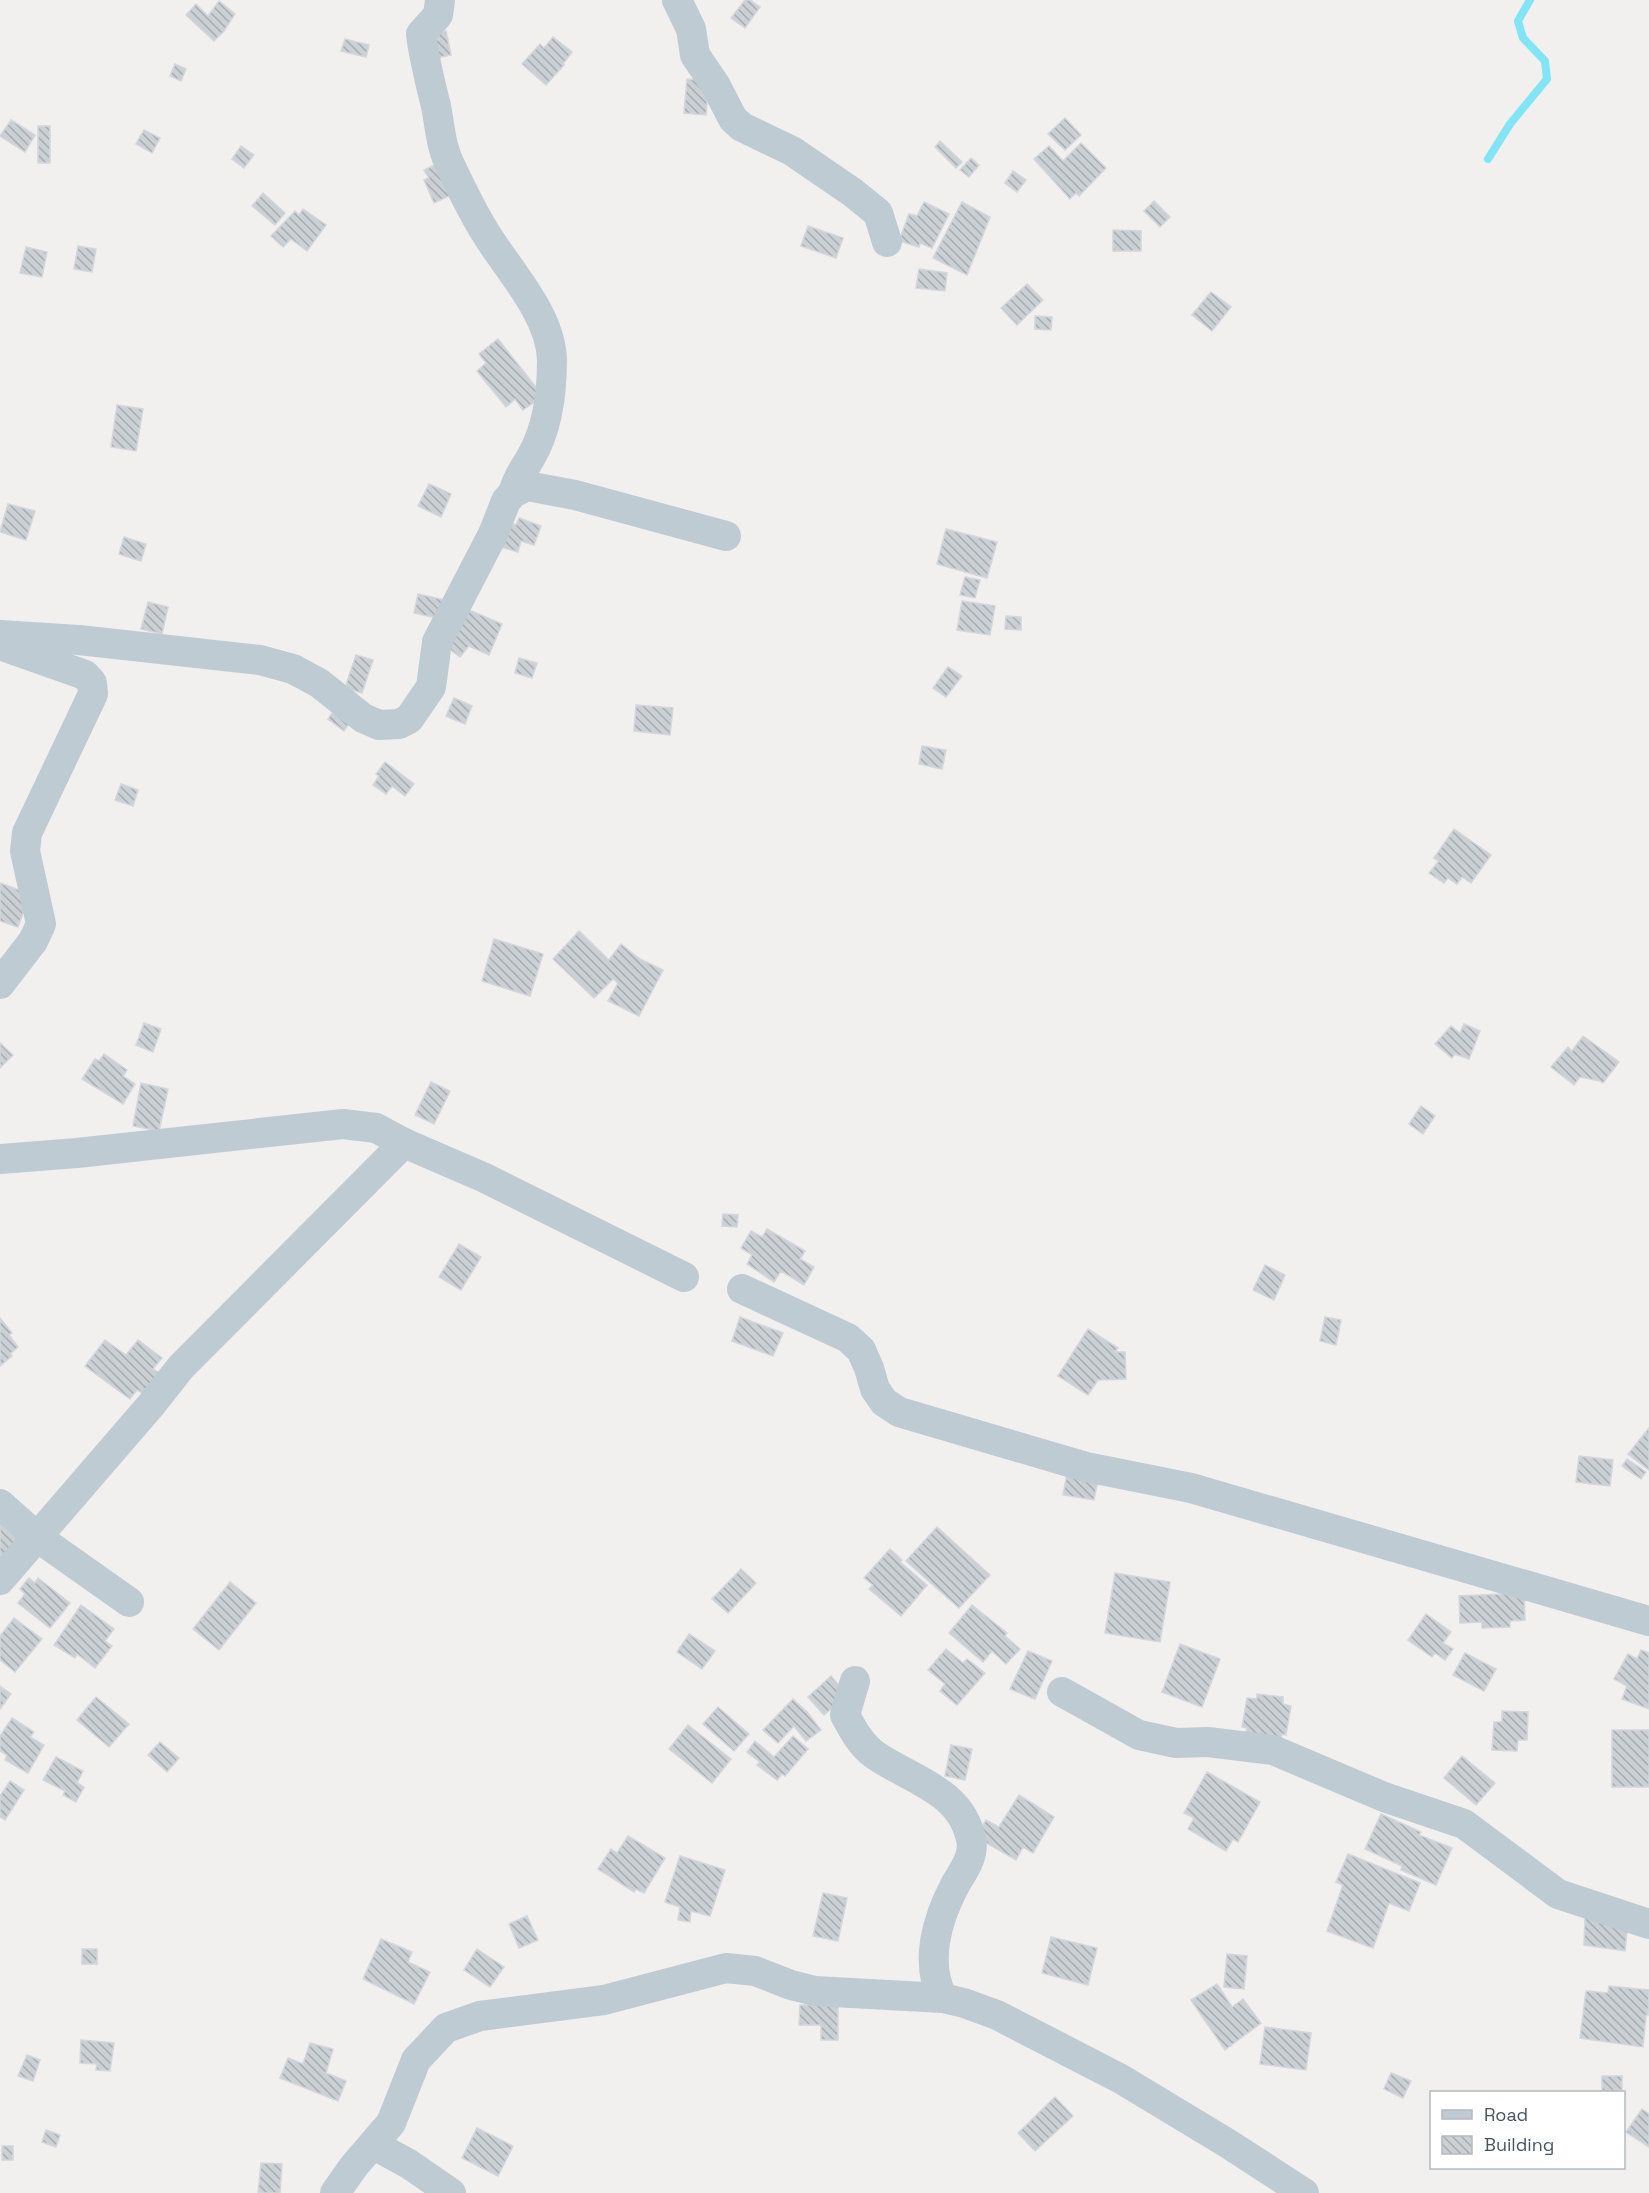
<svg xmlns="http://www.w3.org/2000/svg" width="1649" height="2193" font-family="'Space Grotesk',sans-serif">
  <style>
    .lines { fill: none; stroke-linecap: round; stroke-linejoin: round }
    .stream { stroke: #82e5f6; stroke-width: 8 }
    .building { fill: url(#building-back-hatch); stroke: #d3d6dc; stroke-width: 1.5 }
    .minor { stroke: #bfcbd3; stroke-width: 30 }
  </style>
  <defs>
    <pattern id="building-back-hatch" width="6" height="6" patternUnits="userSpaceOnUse" patternTransform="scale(1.5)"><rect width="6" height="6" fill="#cbd0d5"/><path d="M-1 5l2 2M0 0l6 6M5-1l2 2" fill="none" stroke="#a7acb0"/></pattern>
  </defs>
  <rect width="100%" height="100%" fill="#f2efef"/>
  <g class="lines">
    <polyline class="stream" points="1488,159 1510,124 1547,79 1545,61 1523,38 1518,21 1530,0"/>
  </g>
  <g class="building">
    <polygon points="745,0 750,0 760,7 745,28 731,18"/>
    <polygon points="219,1 235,14 224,31 214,41 186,15 196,4 208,16"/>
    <polygon points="446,31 451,55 432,59 427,36"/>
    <polygon points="553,37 572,52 563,64 564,65 546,85 522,64 540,44 544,48"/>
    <polygon points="345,39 369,45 366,57 341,51"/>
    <polygon points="175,64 186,69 181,81 170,76"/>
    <polygon points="687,79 709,81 706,115 684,113"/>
    <polygon points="1065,118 1081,135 1065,150 1048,134"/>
    <polygon points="11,120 35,135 25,152 0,136"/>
    <rect x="38" y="126" width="12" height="37"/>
    <polygon points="144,130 160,138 152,153 136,144"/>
    <polygon points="940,141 962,162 956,168 935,147"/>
    <polygon points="1081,143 1106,168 1079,196 1076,193 1070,199 1034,159 1049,146 1063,161"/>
    <polygon points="241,146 254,155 244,168 232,159"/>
    <polygon points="971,158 979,165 969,177 960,170"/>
    <polygon points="439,163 458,192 434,203 424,180 429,178 424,170"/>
    <polygon points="1013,171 1026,180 1017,192 1005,183"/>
    <polygon points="263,193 285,213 275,225 252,206"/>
    <polygon points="1154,201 1170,217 1160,227 1144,211"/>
    <polygon points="924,202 949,214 932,248 920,243 919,247 899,241 909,214 917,216"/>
    <polygon points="962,202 990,217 967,275 933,258"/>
    <polygon points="303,209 326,225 307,251 291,239 283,247 271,236 295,211 299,215"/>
    <polygon points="808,226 843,238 836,258 801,246"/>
    <polygon points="1113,230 1141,231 1141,251 1113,251"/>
    <polygon points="78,246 96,249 92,272 74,269"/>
    <polygon points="26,247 47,252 42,277 20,273"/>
    <polygon points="919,269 947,273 945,291 916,288"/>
    <polygon points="1027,284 1043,300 1017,325 1001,308"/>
    <polygon points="1211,292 1231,307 1212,331 1192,315"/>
    <polygon points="1035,316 1052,317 1051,330 1035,329"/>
    <polygon points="498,339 543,396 523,410 515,399 506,407 477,371 486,363 479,354"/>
    <polygon points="117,405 143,409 136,451 111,447"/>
    <polygon points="429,484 451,494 441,517 418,506"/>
    <polygon points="8,504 35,511 26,540 0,532"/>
    <polygon points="519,518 541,526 534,545 521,541 518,552 501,547 508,522 516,525"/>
    <polygon points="946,529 997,542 987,578 937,564"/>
    <polygon points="124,537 146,544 141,561 119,554"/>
    <polygon points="965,577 980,580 975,598 960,595"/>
    <polygon points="418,594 445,600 441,619 414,613"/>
    <polygon points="962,601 995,606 990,635 957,630"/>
    <polygon points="148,602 168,607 162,634 141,629"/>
    <polygon points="469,610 502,624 489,655 469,646 460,657 443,644"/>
    <polygon points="1006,616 1021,617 1021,630 1005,629"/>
    <polygon points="356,655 373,660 362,693 345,688"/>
    <polygon points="519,658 537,663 532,678 515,673"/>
    <polygon points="948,667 962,676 946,697 933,688"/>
    <polygon points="454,698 472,706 465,724 446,716"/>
    <polygon points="338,705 354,716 344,731 328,719"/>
    <polygon points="636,705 673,708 670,735 634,731"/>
    <polygon points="922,746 946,750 942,769 919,764"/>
    <polygon points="385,762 414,784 405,796 392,786 386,794 373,785 379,776 376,774"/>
    <polygon points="121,784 138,790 133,806 115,800"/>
    <polygon points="1454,829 1491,855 1471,883 1462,877 1457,884 1448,878 1444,883 1429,873 1439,861 1434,858"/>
    <polygon points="0,883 30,894 18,927 0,921"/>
    <polygon points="579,931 609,960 621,944 640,959 663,970 639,1016 608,1001 618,983 613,979 594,998 553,959"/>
    <polygon points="494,939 543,954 530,996 482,981"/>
    <polygon points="144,1023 161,1029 153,1052 136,1045"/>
    <polygon points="1464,1024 1480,1031 1469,1059 1455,1054 1452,1058 1435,1044 1451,1026 1460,1033"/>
    <polygon points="1583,1036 1619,1062 1603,1083 1600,1081 1580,1077 1574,1085 1551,1067 1568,1047 1572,1051"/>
    <polygon points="0,1043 13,1055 0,1068"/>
    <polygon points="104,1054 127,1070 123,1076 135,1084 123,1104 82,1079 95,1059 99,1061"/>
    <polygon points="431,1082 450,1091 434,1124 415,1115"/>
    <polygon points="141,1083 168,1089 159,1131 133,1126"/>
    <polygon points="1421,1106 1435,1116 1423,1134 1409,1124"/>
    <polygon points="723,1214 738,1215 737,1227 722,1226"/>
    <polygon points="767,1229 805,1251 800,1259 814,1267 804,1285 781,1271 774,1282 747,1264 752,1255 741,1248 751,1231 762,1237"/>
    <polygon points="459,1244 481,1257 461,1290 439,1277"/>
    <polygon points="1265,1265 1285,1275 1274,1300 1253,1290"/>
    <polygon points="740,1317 783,1333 773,1356 732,1341"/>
    <polygon points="1325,1317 1341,1320 1336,1345 1320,1341"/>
    <polygon points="0,1318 12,1333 9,1335 18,1347 10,1354 12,1356 0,1366"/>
    <polygon points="1088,1329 1118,1348 1115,1352 1125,1352 1126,1379 1098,1380 1088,1395 1058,1376"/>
    <polygon points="105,1340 126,1355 138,1340 162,1358 153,1369 159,1373 144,1394 137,1390 130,1399 85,1366"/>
    <polygon points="1649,1428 1649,1470 1628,1454"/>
    <polygon points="1579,1456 1613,1460 1610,1486 1576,1482"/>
    <polygon points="1627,1459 1646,1472 1641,1479 1622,1466"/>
    <polygon points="1067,1474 1098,1480 1094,1500 1063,1495"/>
    <polygon points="0,1514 28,1542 0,1569"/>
    <polygon points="937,1527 990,1575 959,1608 906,1561"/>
    <polygon points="890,1549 902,1560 900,1562 927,1585 901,1616 869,1589 873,1585 864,1578"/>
    <polygon points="741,1569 756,1583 728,1613 712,1599"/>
    <polygon points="1115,1573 1170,1582 1160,1642 1105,1633"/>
    <polygon points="29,1578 35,1583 38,1578 70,1603 50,1628 18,1603 25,1594 20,1589"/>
    <polygon points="230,1582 256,1603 219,1650 193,1629"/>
    <polygon points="1524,1593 1525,1620 1510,1621 1510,1627 1482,1628 1482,1622 1460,1623 1459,1596"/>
    <polygon points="81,1605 114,1629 105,1641 112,1646 95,1668 77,1654 75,1658 54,1645"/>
    <polygon points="972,1605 1007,1633 1005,1636 1020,1649 1006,1664 992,1651 983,1662 949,1633"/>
    <polygon points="1426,1614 1451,1632 1443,1643 1453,1649 1445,1660 1435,1653 1432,1657 1408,1640"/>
    <polygon points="14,1618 42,1639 15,1672 0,1660 0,1636"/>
    <polygon points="689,1634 715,1651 702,1669 677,1652"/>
    <polygon points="1180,1644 1220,1659 1202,1707 1162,1692"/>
    <polygon points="946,1649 963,1663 967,1659 985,1673 957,1705 940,1691 945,1684 928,1670"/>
    <polygon points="1641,1650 1649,1653 1649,1709 1622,1699 1627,1686 1614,1679 1628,1654 1637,1659"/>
    <polygon points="1028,1651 1052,1661 1035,1699 1010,1689"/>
    <polygon points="1465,1653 1496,1669 1484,1691 1453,1675"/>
    <polygon points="831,1676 847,1695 824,1715 808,1697"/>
    <polygon points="0,1686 11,1694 0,1709"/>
    <polygon points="1257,1694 1283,1697 1283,1704 1291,1706 1286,1735 1282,1734 1279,1745 1245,1736 1247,1728 1242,1727 1247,1698 1257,1699"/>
    <polygon points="96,1697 129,1724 109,1747 77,1720"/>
    <polygon points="793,1699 807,1712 821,1730 806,1741 794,1726 778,1743 763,1730"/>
    <polygon points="718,1707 749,1734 734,1751 703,1724"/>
    <polygon points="1502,1711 1528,1712 1527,1740 1518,1740 1517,1751 1492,1750 1494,1722 1502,1722"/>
    <polygon points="12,1718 34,1732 30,1737 44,1745 28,1773 5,1760 7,1755 0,1751 0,1736"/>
    <polygon points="688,1725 731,1759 712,1783 669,1749"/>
    <rect x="1612" y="1730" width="37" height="57"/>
    <polygon points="793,1736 808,1749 785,1776 782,1774 777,1780 757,1765 760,1762 747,1752 755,1741 774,1757"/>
    <polygon points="160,1742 179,1758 167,1772 148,1755"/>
    <polygon points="951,1745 972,1749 965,1780 945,1776"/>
    <polygon points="1462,1756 1495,1783 1476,1805 1444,1778"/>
    <polygon points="56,1757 83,1771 77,1783 84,1787 76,1802 63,1795 65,1791 43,1780"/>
    <polygon points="1207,1772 1260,1802 1238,1842 1233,1839 1226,1851 1188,1829 1194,1818 1184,1813"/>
    <polygon points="10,1781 24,1790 5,1820 0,1817 0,1796"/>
    <polygon points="1019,1795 1054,1817 1033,1853 1023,1847 1016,1860 976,1837 986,1820 999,1827"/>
    <polygon points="1381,1814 1421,1832 1419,1835 1452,1848 1436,1885 1401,1870 1402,1866 1365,1849"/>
    <polygon points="628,1836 665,1858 644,1893 636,1889 634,1892 598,1869 611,1849 617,1853"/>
    <polygon points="1348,1854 1420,1883 1409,1911 1389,1903 1373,1948 1327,1931 1343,1885 1336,1882"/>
    <polygon points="680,1856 725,1870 710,1916 691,1911 690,1922 678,1920 680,1907 665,1902"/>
    <polygon points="823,1893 847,1898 838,1941 813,1936"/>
    <polygon points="527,1916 538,1940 519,1948 509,1924"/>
    <polygon points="1585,1918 1628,1923 1625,1951 1584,1945"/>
    <polygon points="1051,1937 1097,1948 1088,1985 1042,1973"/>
    <polygon points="381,1939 412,1952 408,1962 430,1972 414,2004 363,1979"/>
    <rect x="82" y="1949" width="15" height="15"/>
    <polygon points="477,1949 504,1967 490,1987 464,1970"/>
    <polygon points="1227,1954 1247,1956 1244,1989 1224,1987"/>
    <polygon points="1217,1984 1232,2007 1243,1999 1261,2023 1225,2050 1191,2000"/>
    <polygon points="1609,1986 1649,1990 1648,2015 1646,2015 1643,2047 1580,2038 1586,1991 1608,1993"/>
    <polygon points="800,2005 838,2005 838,2040 821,2040 821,2025 799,2025"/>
    <polygon points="1265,2027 1311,2033 1306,2070 1260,2064"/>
    <polygon points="81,2040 114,2043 110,2071 96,2070 97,2064 80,2063"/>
    <polygon points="310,2043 333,2049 326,2073 346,2081 338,2101 280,2078 288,2058 303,2064"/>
    <polygon points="27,2055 40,2060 33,2081 18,2076"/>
    <polygon points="1391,2073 1411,2081 1403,2098 1384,2089"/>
    <polygon points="1602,2076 1622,2076 1622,2090 1602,2091"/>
    <polygon points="1055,2097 1073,2116 1035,2151 1018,2133"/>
    <polygon points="1642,2109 1649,2114 1649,2147 1626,2132"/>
    <polygon points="477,2128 513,2146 498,2176 462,2158"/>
    <polygon points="46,2130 60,2135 56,2147 42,2142"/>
    <rect x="2" y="2146" width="11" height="14"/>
    <polygon points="261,2163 282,2164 280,2193 258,2193"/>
  </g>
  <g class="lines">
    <g class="minor">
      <path d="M440,0L438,15L421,34C424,59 430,82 436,106C440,127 441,148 451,167C461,188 473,213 485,232C508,270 551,314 552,360C552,392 548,428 531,457C523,471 518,476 513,493"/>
      <polyline points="677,0 691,29 695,55 716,86 733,119 742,127 792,151 852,192 878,213 887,242"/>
      <polyline points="0,635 79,640 260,660 293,669 319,683 363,718 379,725 399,724 409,719 431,687 437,642 493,534 506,501 513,493 527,486 575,495 726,536"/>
      <polyline points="0,645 85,675 92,683 93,694 27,833 25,851 41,924 33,941 0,984"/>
      <polyline points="0,1159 77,1153 343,1124 376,1128 404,1143 485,1178 684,1277"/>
      <polyline points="742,1289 848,1338 861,1350 869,1368 875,1389 884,1402 899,1412 1086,1467 1191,1488 1649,1621"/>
      <polyline points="0,1504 37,1537 129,1602"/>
      <polyline points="0,1580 151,1405 181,1367 404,1143"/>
      <path d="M855,1681L845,1715C853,1730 861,1745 875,1755C911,1780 961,1790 971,1839C975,1856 963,1871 955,1885C937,1919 924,1963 943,1998"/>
      <polyline points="1062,1692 1139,1735 1176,1743 1208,1742 1273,1750 1384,1797 1464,1824 1558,1894 1649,1924"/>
      <polyline points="374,2145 409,2164 451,2193"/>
      <polyline points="335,2193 354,2166 391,2123 416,2060 446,2028 480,2016 604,2000 726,1968 755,1971 791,1985 815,1991 943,1998 964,2003 997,2015 1121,2079 1227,2143 1304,2193"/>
    </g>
  </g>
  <rect x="1430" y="2091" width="195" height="78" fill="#ffffff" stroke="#b5bbbf" stroke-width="1.5"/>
  <rect x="1442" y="2110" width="30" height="9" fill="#bfcbd3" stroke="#b5bbbf" stroke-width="1.5"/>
  <text x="1484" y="2121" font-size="18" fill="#45555f">Road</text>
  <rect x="1442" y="2136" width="30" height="18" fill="url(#building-back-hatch)" stroke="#b5bbbf" stroke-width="1.5"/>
  <text x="1484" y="2151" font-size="18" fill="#45555f">Building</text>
</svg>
